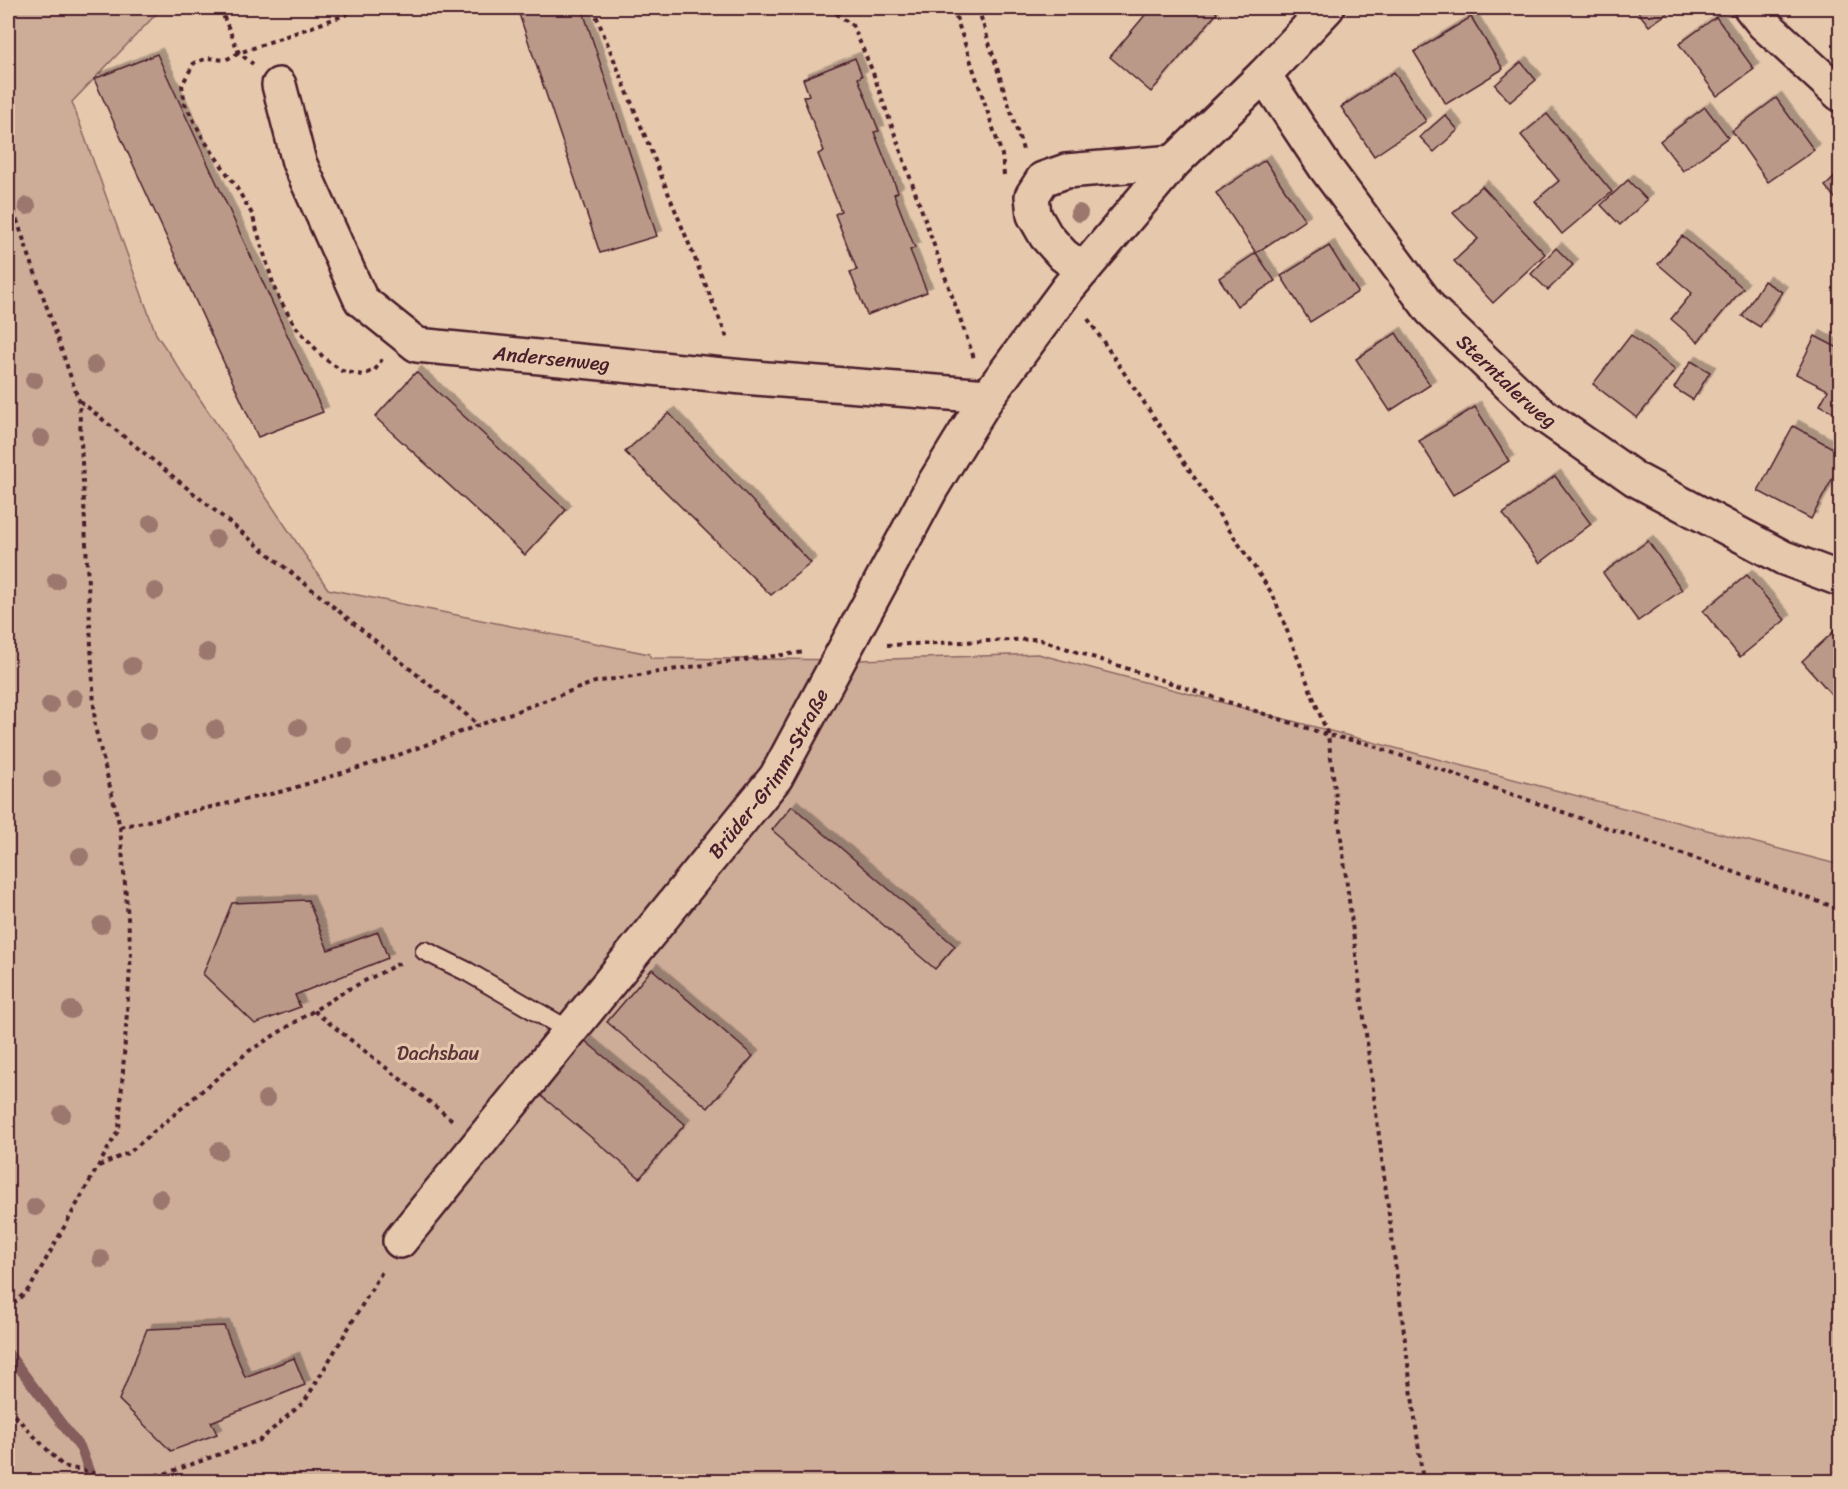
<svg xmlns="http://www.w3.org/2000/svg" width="1848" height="1489" font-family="Sriracha,sans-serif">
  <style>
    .green { fill: #cdac98; stroke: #8c6662; stroke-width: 1.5 }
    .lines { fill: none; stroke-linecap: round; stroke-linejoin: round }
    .stream { stroke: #845d5c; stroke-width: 10 }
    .building { fill: #bb9989; stroke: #4a1f2b; stroke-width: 1.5; filter: url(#shadow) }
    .service-casing { stroke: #4a1f2b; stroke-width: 22 }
    .minor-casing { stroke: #4a1f2b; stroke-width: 38 }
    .path { stroke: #4a1f2b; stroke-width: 4; stroke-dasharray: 4.5 4.5; stroke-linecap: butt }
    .service { stroke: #e6c8ad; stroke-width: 18 }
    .minor { stroke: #e6c8ad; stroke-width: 33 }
    .tree { fill: #9b776e }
    .labels { text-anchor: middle; stroke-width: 6; stroke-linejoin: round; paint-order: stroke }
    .street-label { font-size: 20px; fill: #4a1f2b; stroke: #e6c8ad }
    .park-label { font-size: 20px; fill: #5e343b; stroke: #e6c8ad }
  </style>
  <defs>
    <filter id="shadow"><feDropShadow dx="5.5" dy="-5.5" stdDeviation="0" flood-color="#0004"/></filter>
  </defs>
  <rect width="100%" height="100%" fill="#e6c8ad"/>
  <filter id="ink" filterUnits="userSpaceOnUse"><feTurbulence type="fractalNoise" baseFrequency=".0167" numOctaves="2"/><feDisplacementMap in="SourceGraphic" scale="12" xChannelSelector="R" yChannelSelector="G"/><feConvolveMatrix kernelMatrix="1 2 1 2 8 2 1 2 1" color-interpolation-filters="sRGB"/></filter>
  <g filter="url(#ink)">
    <polygon class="green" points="8,8 162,8 72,102 156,334 328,589 649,654 651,658 860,660 1038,654 1840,865 1840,1481 8,1481"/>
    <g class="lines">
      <polyline class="stream" points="8,1353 81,1449 93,1482"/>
    </g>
    <g class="building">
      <polygon points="517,8 582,8 657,236 600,253"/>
      <polygon points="1151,8 1211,8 1217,13 1151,92 1110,57"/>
      <polygon points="1635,8 1675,8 1649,26"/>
      <polygon points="1471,17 1503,69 1446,104 1414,52"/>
      <polygon points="1716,17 1754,69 1717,96 1679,44"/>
      <polygon points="157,54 323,412 258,437 94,79"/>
      <polygon points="855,58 862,76 858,78 879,131 874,132 898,192 894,194 915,248 910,250 927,292 867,315 850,272 857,270 835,214 841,211 818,154 824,151 803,97 809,95 803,79"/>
      <polygon points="1521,62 1536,80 1510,102 1495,85"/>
      <polygon points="1394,72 1426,121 1374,156 1341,107"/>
      <polygon points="1776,98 1814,150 1768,182 1732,131"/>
      <polygon points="1705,107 1728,137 1683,171 1660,141"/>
      <polygon points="1547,114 1612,192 1562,234 1535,201 1559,181 1521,135"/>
      <polygon points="1445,115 1458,130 1434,152 1420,137"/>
      <polygon points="1265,160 1305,220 1256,253 1216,193"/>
      <polygon points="1840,173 1840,204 1825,186"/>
      <polygon points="1628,180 1647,200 1620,225 1601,205"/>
      <polygon points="1482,186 1545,254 1493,303 1454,261 1478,239 1453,213"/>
      <polygon points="1682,236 1743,288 1698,342 1671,319 1692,293 1658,264"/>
      <polygon points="1329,246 1358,292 1310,322 1281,276"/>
      <polygon points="1556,248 1573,265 1548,290 1531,274"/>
      <polygon points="1256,253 1275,281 1237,306 1219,278"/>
      <polygon points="1764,281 1782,292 1760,327 1742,316"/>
      <polygon points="1396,333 1430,385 1390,411 1356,359"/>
      <polygon points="1631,335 1675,370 1637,418 1593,384"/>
      <polygon points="1815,336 1840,349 1840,416 1820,405 1828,390 1796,374"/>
      <polygon points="1691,361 1710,372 1693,400 1674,388"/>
      <polygon points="416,372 566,510 525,555 375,417"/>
      <polygon points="1475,407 1509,461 1453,495 1419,441"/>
      <polygon points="669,413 811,563 771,595 625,452"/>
      <polygon points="1793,426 1840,452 1840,464 1811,519 1758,491"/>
      <polygon points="1555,476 1591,524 1540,563 1503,514"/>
      <polygon points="1648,541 1682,590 1638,621 1603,573"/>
      <polygon points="1747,575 1785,620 1740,657 1703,611"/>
      <polygon points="1840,626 1840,704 1802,661"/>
      <polygon points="792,806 955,946 935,969 772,830"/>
      <polygon points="308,900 328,950 378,932 388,958 295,995 300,1007 255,1024 203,974 232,903"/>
      <polygon points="652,969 753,1056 708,1108 607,1022"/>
      <polygon points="584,1040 685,1124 640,1178 539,1094"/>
      <polygon points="224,1326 245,1377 294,1358 305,1385 211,1422 217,1434 171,1451 119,1400 147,1329"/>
    </g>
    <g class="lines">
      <defs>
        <polyline id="service" points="425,951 468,972 570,1031"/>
        <g id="minor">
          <polyline points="1751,8 1763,23 1840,94"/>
          <path id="s1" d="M1264,75L1325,167L1431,310L1536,410L1635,479L1784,558L1840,579"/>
          <path id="s2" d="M279,85L299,162L361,300L417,345L743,377L988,396"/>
          <polyline points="1083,270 1063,255 1046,236 1034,215 1032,196 1043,179 1066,171 1174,162"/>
          <path id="s3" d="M400,1241L776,777L932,487L988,396L1068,288L1174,162L1264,75L1327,8"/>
        </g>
      </defs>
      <use href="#service" class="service-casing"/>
      <use href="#minor" class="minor-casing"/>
      <g class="path">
        <polyline points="220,8 239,53 253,64"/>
        <polyline points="356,8 345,15 239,53 225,60 208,58 194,63 182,85 185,104 204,140 235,185 252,214 276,293 295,326 325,359 342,371 363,375 375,370 382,359"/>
        <polyline points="593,8 728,340"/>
        <polyline points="829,8 853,26 872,70 974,358"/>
        <polyline points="953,8 1002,155 1004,175"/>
        <polyline points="978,8 1024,153"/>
        <polyline points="956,14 970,8"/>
        <polyline points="8,194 79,401 95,727 120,827 131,953 119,1129 30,1288 8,1309"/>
        <polyline points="1088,319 1273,595 1328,735 1423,1482"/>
        <polyline points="80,401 479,725"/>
        <polyline points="887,645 1038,639 1328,735 1365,743 1840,909"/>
        <polyline points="120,827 284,791 393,757 595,682 690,667 805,652"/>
        <polyline points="314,1011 455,1122"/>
        <polyline points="99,1166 130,1152 249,1051 347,990 402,962"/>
        <polyline points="8,1409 63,1466 120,1479 120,1481"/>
        <polyline points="120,1479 164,1474 260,1440 305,1401 383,1270"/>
      </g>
      <use href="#service" class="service"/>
      <use href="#minor" class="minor"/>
    </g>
    <g class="tree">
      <circle cx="27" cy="206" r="9"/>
      <circle cx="1079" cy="213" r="9"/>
      <circle cx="95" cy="365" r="9"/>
      <circle cx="34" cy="380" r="9"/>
      <circle cx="41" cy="438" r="9"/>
      <circle cx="151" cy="523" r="9"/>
      <circle cx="216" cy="539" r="9"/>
      <circle cx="56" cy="581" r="9"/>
      <circle cx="155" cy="591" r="9"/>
      <circle cx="207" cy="652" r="9"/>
      <circle cx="132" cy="666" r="9"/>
      <circle cx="74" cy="698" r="9"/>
      <circle cx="50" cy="705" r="9"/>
      <circle cx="298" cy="728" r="9"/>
      <circle cx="215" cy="729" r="9"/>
      <circle cx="148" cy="731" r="9"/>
      <circle cx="344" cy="745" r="9"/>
      <circle cx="52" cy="779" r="9"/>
      <circle cx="80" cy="856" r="9"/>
      <circle cx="101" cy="925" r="9"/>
      <circle cx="71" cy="1010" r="9"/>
      <circle cx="266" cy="1099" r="9"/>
      <circle cx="62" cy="1114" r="9"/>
      <circle cx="219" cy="1151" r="9"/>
      <circle cx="160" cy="1198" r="9"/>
      <circle cx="35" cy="1207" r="9"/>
      <circle cx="101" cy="1259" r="9"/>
    </g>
  </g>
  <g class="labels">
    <g class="street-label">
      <text dy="7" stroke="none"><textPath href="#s2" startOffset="438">Andersenweg</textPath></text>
      <text dy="7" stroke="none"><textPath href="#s1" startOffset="392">Sterntalerweg</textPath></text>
      <text dy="7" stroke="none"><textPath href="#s3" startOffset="596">Brüder-Grimm-Straße</textPath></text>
    </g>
    <g class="park-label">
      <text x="438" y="1060">Dachsbau</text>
    </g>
  </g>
  <rect width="1848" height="1489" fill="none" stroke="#e6c8ad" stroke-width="30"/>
  <rect x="15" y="15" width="1818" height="1459" fill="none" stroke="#4a1f2b" stroke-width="2" filter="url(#ink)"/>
</svg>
